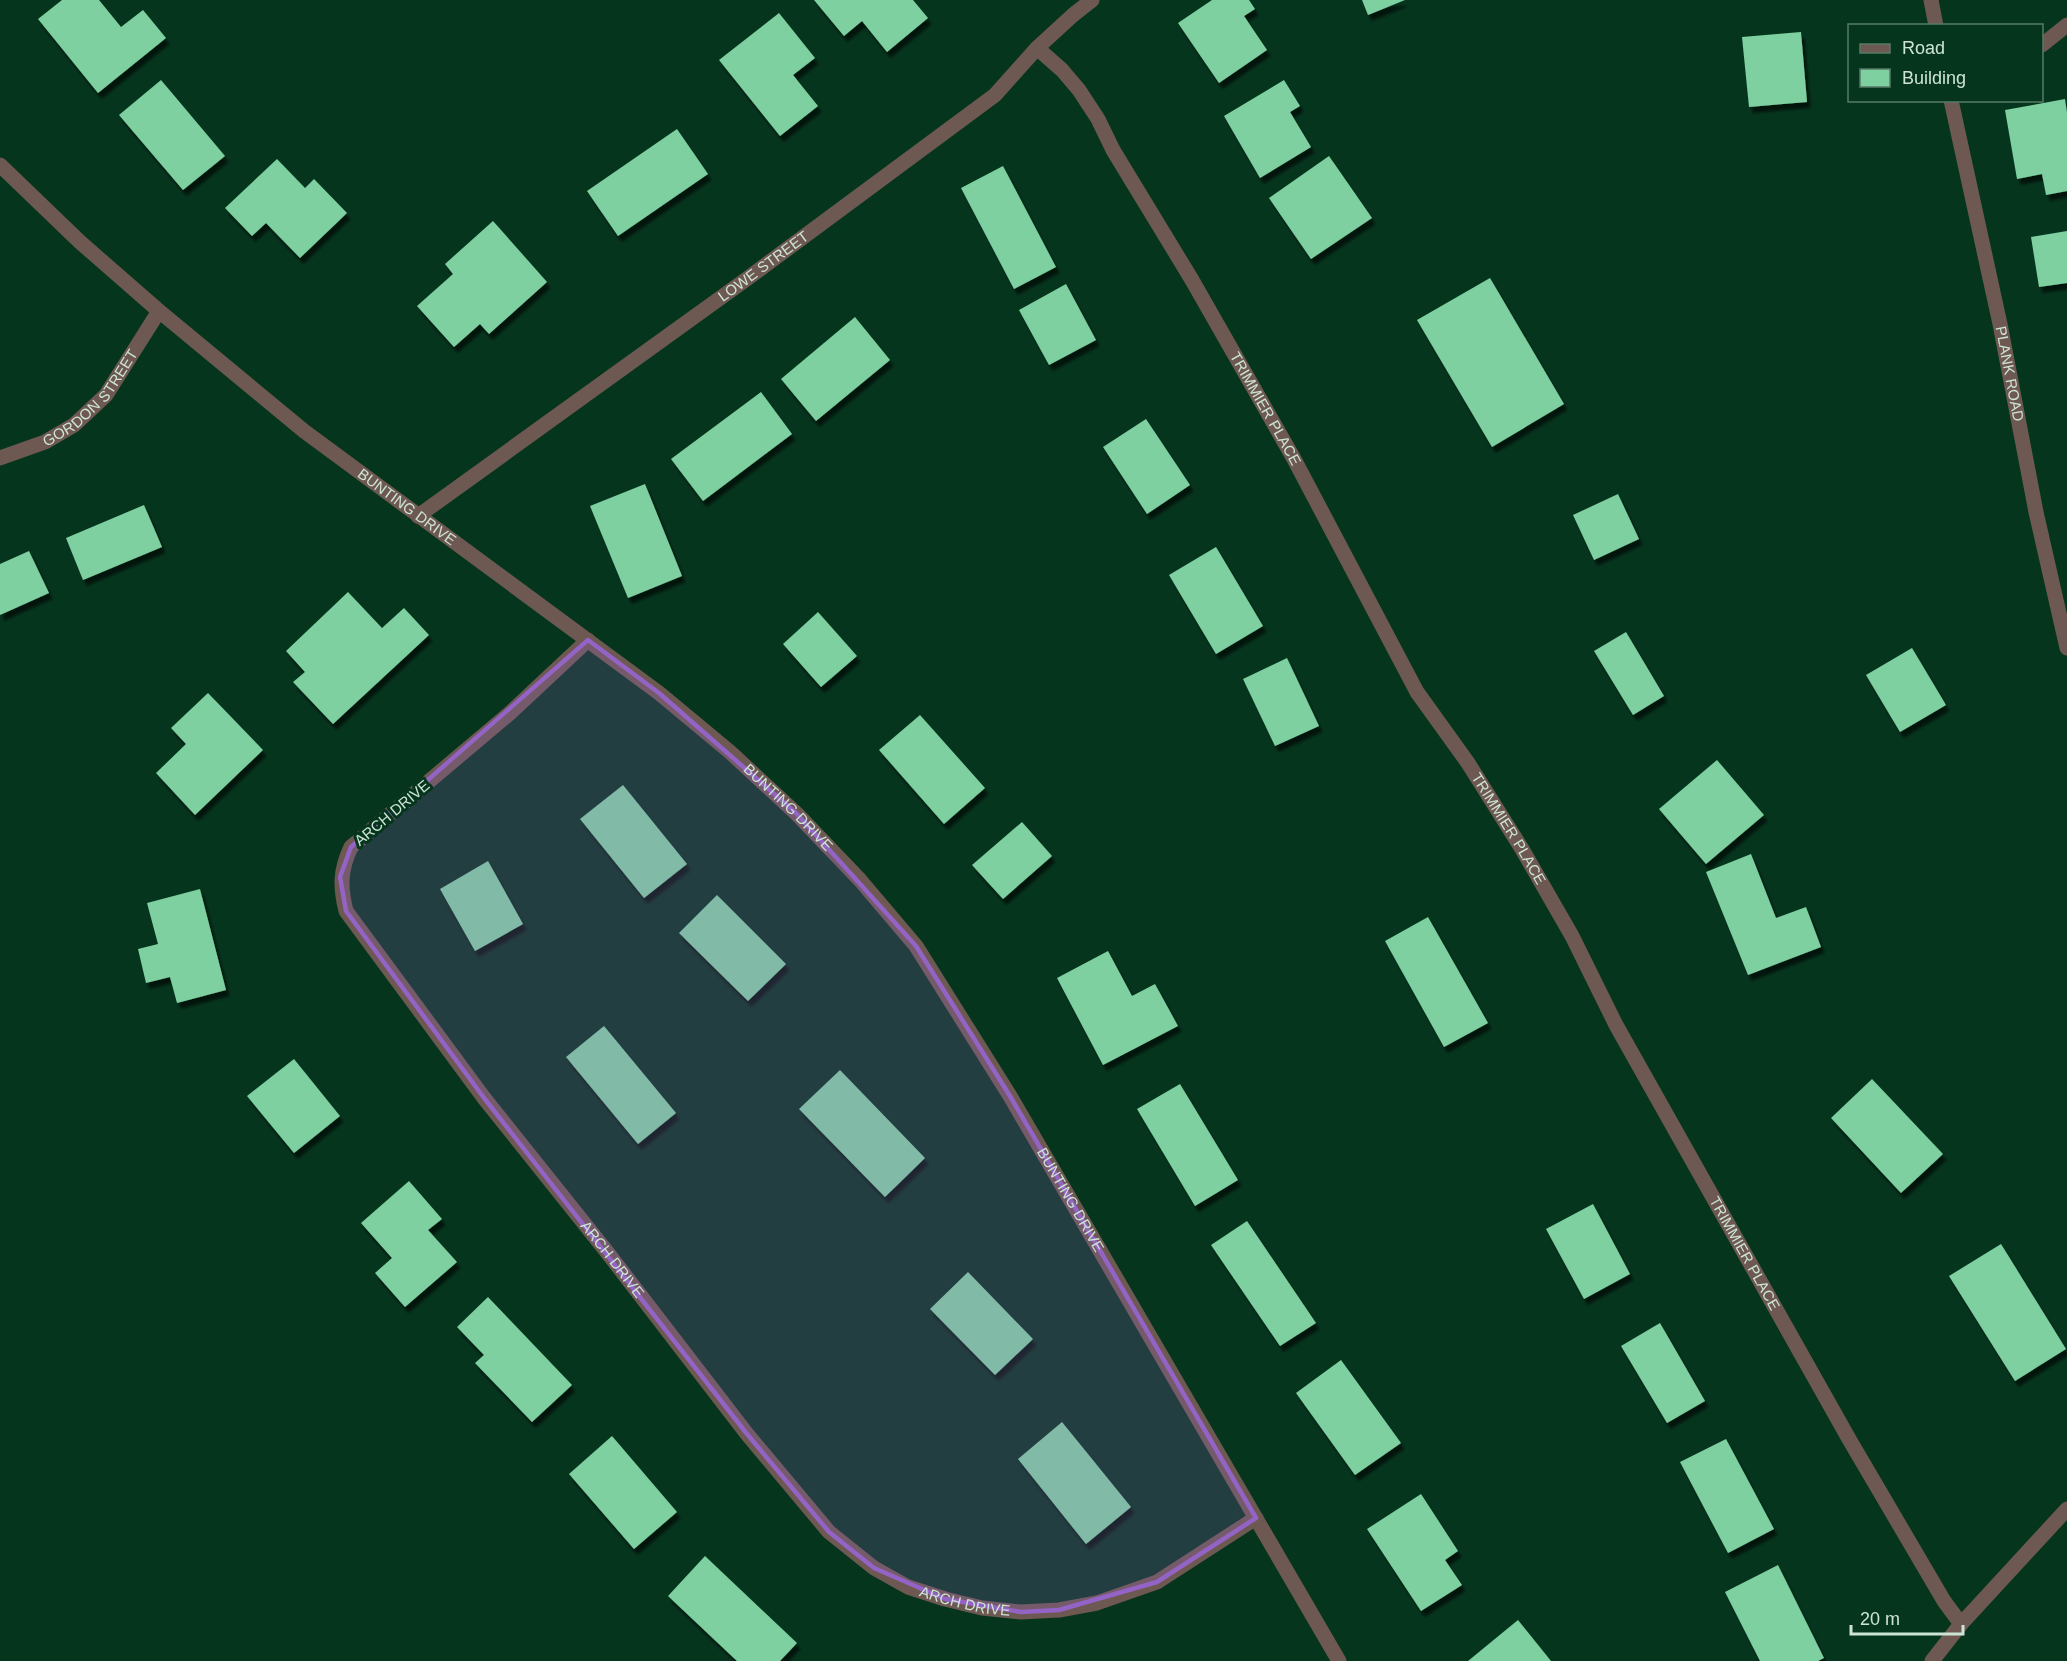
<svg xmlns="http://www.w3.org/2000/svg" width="2067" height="1661" font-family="Helvetica,sans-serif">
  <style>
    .building { fill: #7ed0a0; filter: url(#shadow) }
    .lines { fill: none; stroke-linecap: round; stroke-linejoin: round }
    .minor { stroke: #6d5852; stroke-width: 15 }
    .marked { fill: #9463c6; fill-opacity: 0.2; stroke: #9463c6; stroke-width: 4.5; stroke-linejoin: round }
    .labels { text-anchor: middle; stroke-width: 6; stroke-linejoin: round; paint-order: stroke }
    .street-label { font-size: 15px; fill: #cde4d5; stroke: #06351e }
  </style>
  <defs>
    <filter id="shadow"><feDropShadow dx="3.5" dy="6" stdDeviation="1.5" flood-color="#0009"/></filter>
  </defs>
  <rect width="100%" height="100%" fill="#06351e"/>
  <g class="building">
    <polygon points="62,0 99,0 121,27 143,10 166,38 98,93 38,19"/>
    <polygon points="814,0 913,0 928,18 887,52 862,21 844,36"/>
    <polygon points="1212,0 1249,0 1255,9 1244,16 1267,50 1219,83 1178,23"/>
    <polygon points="1362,0 1405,0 1368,15"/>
    <polygon points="779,13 815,58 793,75 818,106 780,136 719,60"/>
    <polygon points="1801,32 1807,102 1749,107 1742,37"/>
    <polygon points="161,80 225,156 183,190 119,115"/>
    <polygon points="1284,80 1300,106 1290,112 1311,147 1260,178 1224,116"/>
    <polygon points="2065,99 2067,113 2067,191 2046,195 2042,174 2017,179 2005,110"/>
    <polygon points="677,129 708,174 618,236 587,191"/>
    <polygon points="1329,156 1372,218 1311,259 1269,198"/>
    <polygon points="277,159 305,188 314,179 347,213 300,258 266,223 252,236 225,208"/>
    <polygon points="1003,166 1056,267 1014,289 961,188"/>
    <polygon points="493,221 547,282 489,334 480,324 454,347 417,306 453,274 445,264"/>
    <polygon points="2067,231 2067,283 2039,287 2031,237"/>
    <polygon points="1490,278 1564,404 1492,447 1417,320"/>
    <polygon points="1066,284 1096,340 1049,365 1019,310"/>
    <polygon points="855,317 890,360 816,421 781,379"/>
    <polygon points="761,392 792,434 703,501 671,459"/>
    <polygon points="1146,419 1190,485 1147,514 1103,447"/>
    <polygon points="645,484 682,576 628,598 590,506"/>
    <polygon points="1618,494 1639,539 1594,560 1573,515"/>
    <polygon points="144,505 162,547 83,580 66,538"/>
    <polygon points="1216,547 1263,626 1216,654 1169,575"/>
    <polygon points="29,551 49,593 0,615 0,564"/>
    <polygon points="348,592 382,628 404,608 429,635 333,724 293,682 305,672 286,651"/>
    <polygon points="818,612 857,656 821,687 783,644"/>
    <polygon points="1626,632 1664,696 1633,715 1594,651"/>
    <polygon points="1912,648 1946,705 1900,732 1866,675"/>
    <polygon points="1287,658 1319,726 1275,746 1243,679"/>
    <polygon points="208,693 263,750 195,815 156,773 186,744 171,728"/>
    <polygon points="920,715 985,788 944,824 879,750"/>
    <polygon points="1717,760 1764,815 1706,864 1659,809"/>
    <polygon points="623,785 687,864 644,898 580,819"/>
    <polygon points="1022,822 1052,856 1003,899 972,865"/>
    <polygon points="1751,854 1776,918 1806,907 1821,947 1748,975 1706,872"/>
    <polygon points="488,861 523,924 475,951 440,889"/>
    <polygon points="200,889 226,990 177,1003 170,977 146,983 138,949 158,944 147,903"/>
    <polygon points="717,895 786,964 748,1001 679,933"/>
    <polygon points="1428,917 1488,1023 1444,1047 1385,941"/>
    <polygon points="1108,951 1132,996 1155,984 1178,1026 1103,1065 1057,978"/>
    <polygon points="604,1026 676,1113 638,1144 566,1057"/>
    <polygon points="294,1059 340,1116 294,1153 247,1096"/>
    <polygon points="840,1070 925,1158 885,1197 799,1109"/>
    <polygon points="1872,1079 1943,1154 1901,1193 1831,1118"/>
    <polygon points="1180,1084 1238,1180 1195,1206 1137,1109"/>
    <polygon points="409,1181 442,1219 428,1230 457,1262 405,1307 375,1273 392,1258 361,1223"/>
    <polygon points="1593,1204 1630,1274 1584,1299 1546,1229"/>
    <polygon points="1247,1221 1316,1323 1280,1346 1211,1245"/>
    <polygon points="2001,1244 2066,1349 2015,1381 1949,1276"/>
    <polygon points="968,1272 1033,1339 995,1375 930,1309"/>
    <polygon points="488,1297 572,1385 532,1422 475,1363 484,1355 457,1327"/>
    <polygon points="1660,1323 1705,1401 1667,1423 1621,1346"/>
    <polygon points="1341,1360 1401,1443 1355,1475 1296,1393"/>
    <polygon points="1062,1422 1131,1507 1086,1544 1018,1459"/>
    <polygon points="612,1436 677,1512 634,1549 569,1474"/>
    <polygon points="1726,1439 1774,1529 1728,1553 1680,1462"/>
    <polygon points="1421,1494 1458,1551 1445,1560 1462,1585 1421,1611 1367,1529"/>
    <polygon points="705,1556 797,1643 780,1661 737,1661 668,1596"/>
    <polygon points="1778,1565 1824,1658 1818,1661 1760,1661 1725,1592"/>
    <polygon points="1518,1620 1551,1661 1468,1661"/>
  </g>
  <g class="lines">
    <g class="minor">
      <polyline points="1931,0 1936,26"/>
      <polyline points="2042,45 2067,25"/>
      <path id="s1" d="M1037,48L1062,70L1079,90L1098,119L1113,150L1192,280L1294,459L1417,692L1468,763L1522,849L1572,936L1616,1025L1849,1439L1944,1601L1961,1624"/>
      <path id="s2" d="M1951,100L2000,324L2036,512L2067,648"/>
      <path id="s3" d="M0,165L80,242L159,311L304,431L659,693L730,752L797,814L860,880L916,946L1010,1096L1339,1661"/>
      <path id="s4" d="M0,458L45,442L74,425L106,395L159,311"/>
      <path id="s5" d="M418,516L748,278L995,95L1037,48L1073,15L1092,0"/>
      <path id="s6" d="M588,640L510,713L351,847C340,870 340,887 346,911L484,1098L607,1252L747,1434L829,1532L874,1568L908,1587L945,1599L982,1608L1021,1612L1059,1610L1097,1603L1157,1582L1256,1518"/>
      <polyline points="1932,1661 1961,1624 2067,1509"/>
    </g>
  </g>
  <path class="marked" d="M588,640L659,693L797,814L916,946L1010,1096L1256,1518L1157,1582L1059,1610L1021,1612L945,1599L874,1568L829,1532L747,1434L484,1098L346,911L340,877L351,847Z"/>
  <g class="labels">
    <g class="street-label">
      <text dy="5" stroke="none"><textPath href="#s5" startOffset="426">LOWE STREET</textPath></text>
      <text dy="5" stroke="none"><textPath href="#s2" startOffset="280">PLANK ROAD</textPath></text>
      <text dy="5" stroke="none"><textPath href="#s4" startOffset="112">GORDON STREET</textPath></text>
      <text dy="5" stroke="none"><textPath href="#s1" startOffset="429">TRIMMIER PLACE</textPath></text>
      <text dy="5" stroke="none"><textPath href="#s3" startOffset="532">BUNTING DRIVE</textPath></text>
      <text dy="5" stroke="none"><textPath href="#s3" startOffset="1018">BUNTING DRIVE</textPath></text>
      <text transform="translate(392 813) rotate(-40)" y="5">ARCH DRIVE</text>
      <text dy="5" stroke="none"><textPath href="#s1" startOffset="915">TRIMMIER PLACE</textPath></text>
      <text dy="5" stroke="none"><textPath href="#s3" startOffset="1504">BUNTING DRIVE</textPath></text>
      <text dy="5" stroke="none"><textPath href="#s1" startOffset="1401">TRIMMIER PLACE</textPath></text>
      <text dy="5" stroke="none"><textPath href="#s6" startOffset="819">ARCH DRIVE</textPath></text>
      <text dy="5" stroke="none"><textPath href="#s6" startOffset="1323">ARCH DRIVE</textPath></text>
    </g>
  </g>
  <rect x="1848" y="24" width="195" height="78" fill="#06351e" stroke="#567b67" stroke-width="1.5"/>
  <rect x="1860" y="44" width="30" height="9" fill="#6d5852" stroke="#567b67" stroke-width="1.5"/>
  <text x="1902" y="54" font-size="18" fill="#cde4d5">Road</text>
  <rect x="1860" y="69" width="30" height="18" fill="#7ed0a0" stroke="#567b67" stroke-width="1.5"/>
  <text x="1902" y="84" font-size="18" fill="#cde4d5">Building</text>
  <path d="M1851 1625v9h112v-9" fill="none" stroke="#cde4d5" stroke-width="3"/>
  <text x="1860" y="1625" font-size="18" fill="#cde4d5" stroke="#06351e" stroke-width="4.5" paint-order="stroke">20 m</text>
</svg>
